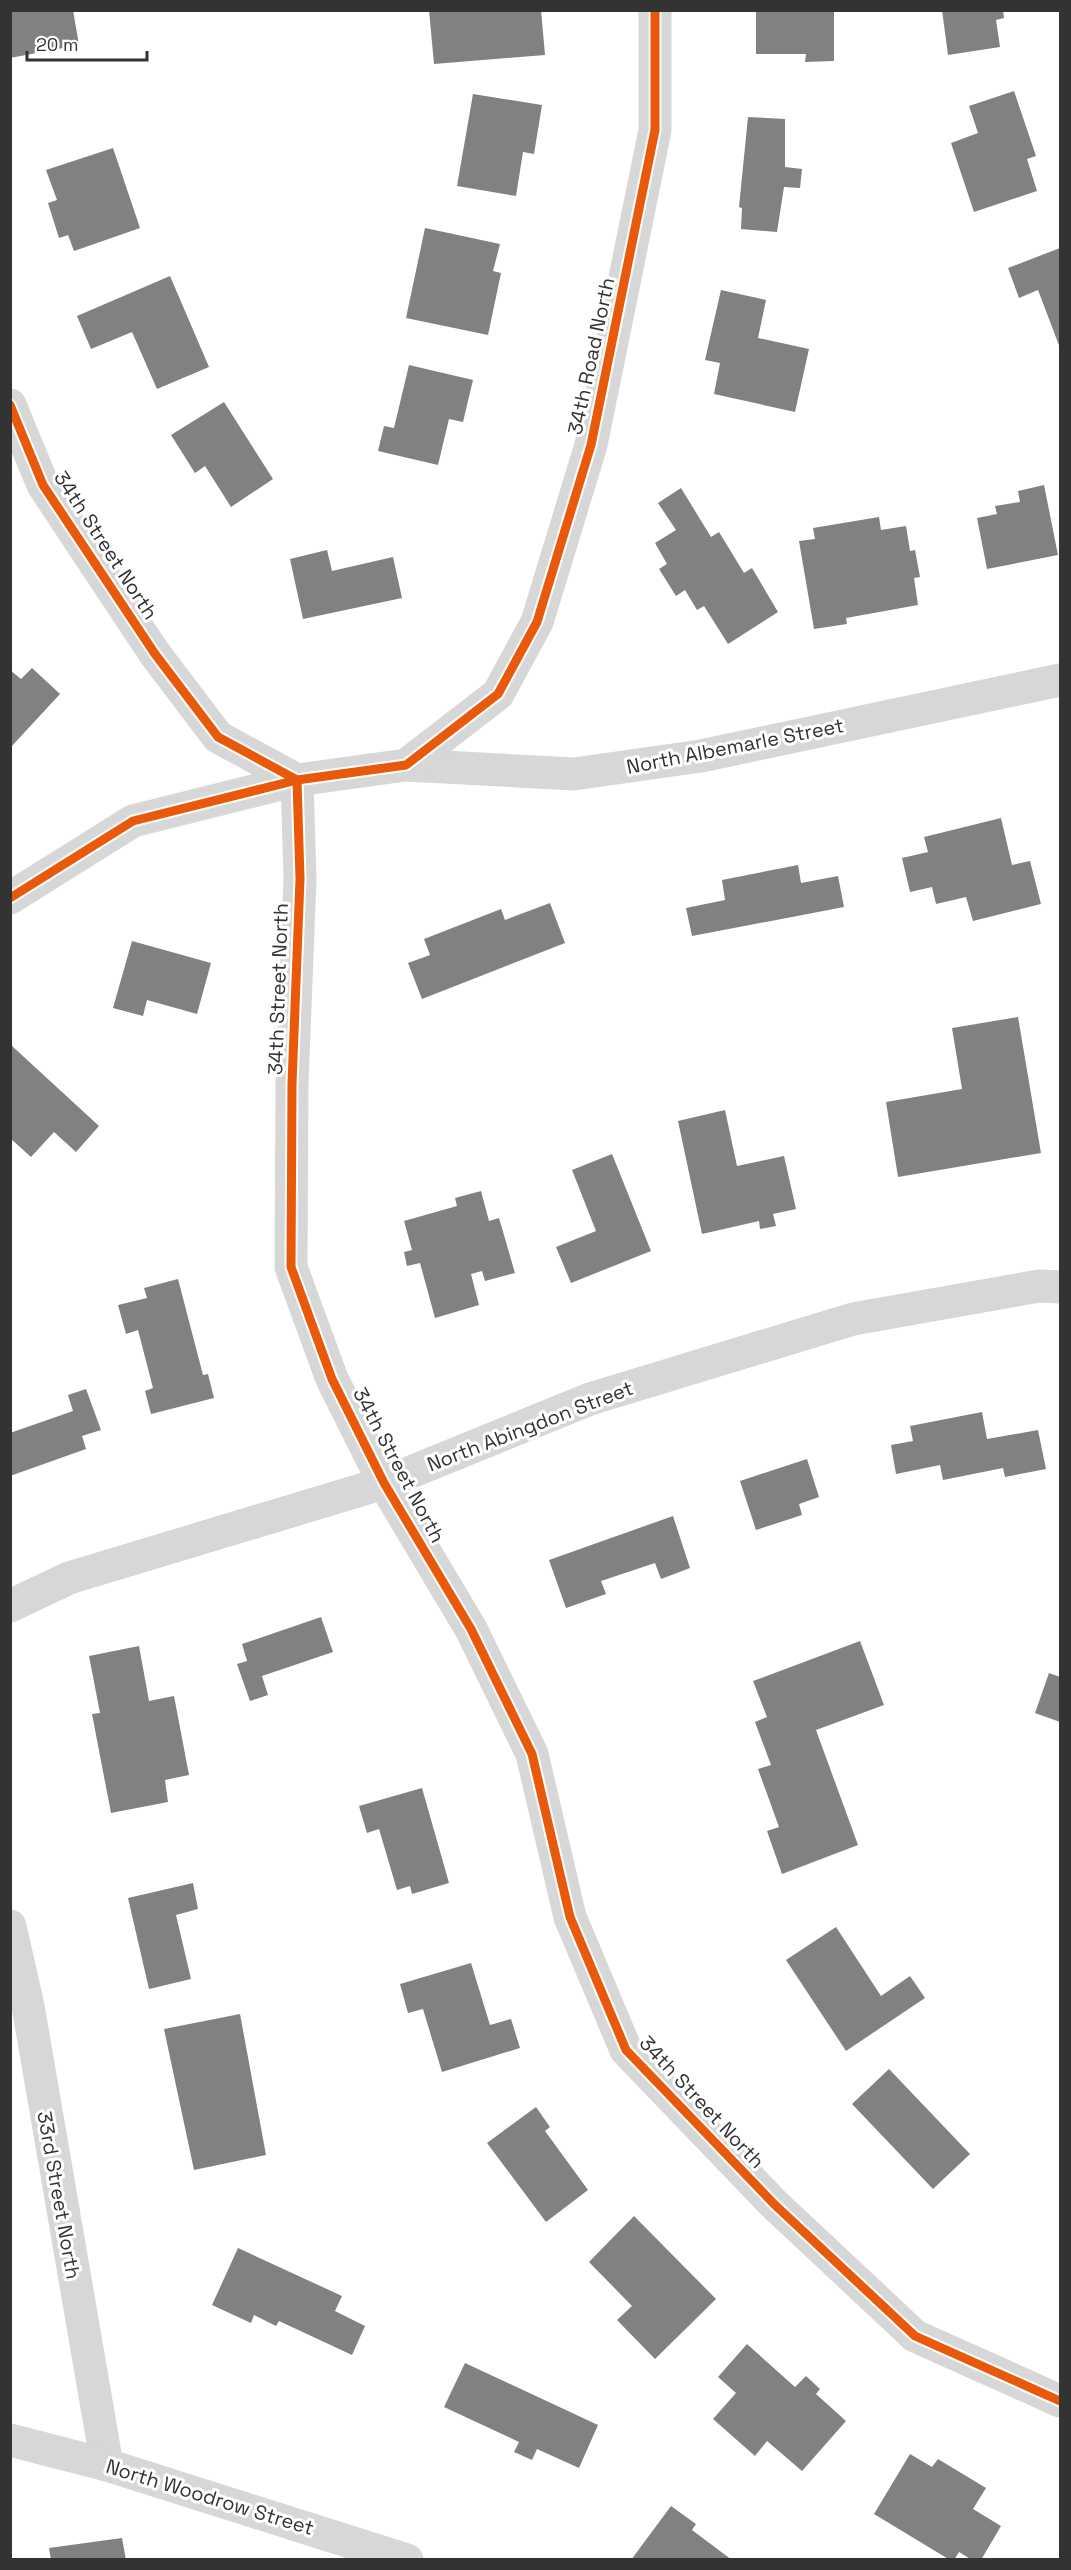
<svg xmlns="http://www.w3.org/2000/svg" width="1071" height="2570" font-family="'Space Grotesk',sans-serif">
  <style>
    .building { fill: #818181 }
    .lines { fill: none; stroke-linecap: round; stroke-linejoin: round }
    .minor { stroke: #d7d7d7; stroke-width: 33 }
    .cycleway-casing { stroke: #fff; stroke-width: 13 }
    .cycleway { stroke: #e8590c; stroke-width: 9 }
    .labels { text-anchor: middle; stroke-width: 6; stroke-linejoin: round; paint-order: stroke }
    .street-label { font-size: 20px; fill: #333; stroke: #fff }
  </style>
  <rect width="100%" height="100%" fill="#fff"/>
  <g class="building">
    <polygon points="10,10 73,10 79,45 10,58"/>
    <polygon points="429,10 541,10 545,55 434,64"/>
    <polygon points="756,10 834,10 834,61 805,62 806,54 756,54"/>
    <polygon points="942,10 1003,10 1004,18 996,20 1000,47 948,55"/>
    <polygon points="1014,91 1036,156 1027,159 1037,191 974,212 951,143 978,133 969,106"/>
    <polygon points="473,94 542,105 534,154 523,152 516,196 457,186"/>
    <polygon points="748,117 785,119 785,167 802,169 800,188 784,187 777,232 741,229 742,208 739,207"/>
    <polygon points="113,148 140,228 74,251 68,235 59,238 48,203 57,200 46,170"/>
    <polygon points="425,228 500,244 493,271 501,273 488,335 406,318"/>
    <polygon points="1060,248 1060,348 1038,290 1019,298 1008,268"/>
    <polygon points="170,276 209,367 157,389 132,332 91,349 77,316"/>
    <polygon points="721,290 766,300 758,338 809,349 795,412 714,394 720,363 705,360"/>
    <polygon points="409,365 473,380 463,422 449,419 438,465 378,451 384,426 394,428"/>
    <polygon points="224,402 273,479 231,507 205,466 195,473 171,435"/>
    <polygon points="1044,485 1058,555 987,569 977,518 997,514 995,506 1020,502 1018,491"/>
    <polygon points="681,488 711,537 719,532 744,573 752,568 778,612 728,644 704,606 697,610 685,590 676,596 659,569 667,564 655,543 676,530 658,503"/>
    <polygon points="879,517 881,530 906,526 910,551 915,550 920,577 914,578 918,605 846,618 847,624 814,629 799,541 815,539 813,528"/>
    <polygon points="327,550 332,571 393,557 402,598 303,619 290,559"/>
    <polygon points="32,668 60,694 10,748 10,670 21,679"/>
    <polygon points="1001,818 1012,865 1030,861 1041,904 973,921 966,897 936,904 932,887 910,892 902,858 928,852 924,837"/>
    <polygon points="798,865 801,883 838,876 844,907 692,936 686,908 725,900 722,880"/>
    <polygon points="550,903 565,943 422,999 408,963 430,955 424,939 501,909 505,920"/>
    <polygon points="132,941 211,963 197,1014 147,1000 143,1016 113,1008"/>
    <polygon points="1018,1017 1041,1153 898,1177 886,1102 962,1089 952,1028"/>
    <polygon points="12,1046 99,1126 76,1152 54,1132 31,1157 10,1138"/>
    <polygon points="725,1110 737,1166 784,1156 796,1209 773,1214 776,1226 760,1229 759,1221 702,1234 678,1121"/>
    <polygon points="612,1154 651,1251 571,1283 556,1247 596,1231 572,1170"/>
    <polygon points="481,1191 489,1221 499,1218 515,1273 485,1281 482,1271 471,1274 479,1305 435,1318 420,1263 407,1266 404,1252 412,1250 404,1221 457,1206 455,1198"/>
    <polygon points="178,1279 203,1375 208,1374 214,1398 151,1414 145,1391 153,1388 138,1330 126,1334 118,1305 147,1298 144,1288"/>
    <polygon points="86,1389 101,1430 82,1436 86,1449 10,1476 10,1433 73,1411 68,1395"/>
    <polygon points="982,1412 987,1439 1038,1430 1046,1469 1005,1477 1003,1468 943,1480 940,1465 896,1474 891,1445 913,1441 910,1426"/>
    <polygon points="807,1459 819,1497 799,1504 802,1515 756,1530 740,1481"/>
    <polygon points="673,1516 690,1568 661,1579 655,1563 601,1581 606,1594 566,1608 549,1560"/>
    <polygon points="321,1617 333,1652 262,1676 268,1695 250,1701 237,1664 247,1661 242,1644"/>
    <polygon points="860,1641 884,1705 816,1730 858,1845 782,1874 767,1831 779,1827 758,1769 771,1765 755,1722 767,1717 753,1681"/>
    <polygon points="139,1646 149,1701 174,1696 189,1775 165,1780 168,1802 111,1813 92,1714 100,1713 89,1656"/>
    <polygon points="1049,1673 1060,1677 1060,1722 1035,1713"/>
    <polygon points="422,1788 449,1883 412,1894 410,1886 397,1890 379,1829 367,1833 359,1806"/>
    <polygon points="193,1883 198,1909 176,1915 191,1979 149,1989 128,1898"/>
    <polygon points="836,1927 881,1996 910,1976 925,1998 846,2051 786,1960"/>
    <polygon points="471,1963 490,2025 511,2019 520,2048 442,2072 423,2009 408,2013 400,1984"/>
    <polygon points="240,2014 266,2155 194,2170 164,2029"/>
    <polygon points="889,2069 970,2154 933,2189 852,2104"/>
    <polygon points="536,2107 550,2127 545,2131 588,2190 546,2222 487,2143"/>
    <polygon points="634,2216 716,2299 655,2359 617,2320 632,2306 589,2262"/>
    <polygon points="238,2248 342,2296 335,2311 365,2326 352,2355 279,2321 276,2326 254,2315 251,2323 212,2305"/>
    <polygon points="747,2344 795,2387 806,2376 820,2389 816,2394 846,2421 802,2471 767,2441 755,2456 713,2419 736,2393 718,2377"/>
    <polygon points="465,2363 598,2425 579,2468 537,2449 532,2460 514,2452 519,2442 444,2407"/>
    <polygon points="910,2454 932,2467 938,2459 986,2488 973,2509 1001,2526 981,2560 972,2560 959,2552 954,2560 950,2560 874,2514"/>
    <polygon points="671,2506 696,2524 692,2530 732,2560 631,2560"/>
    <polygon points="122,2538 126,2560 51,2560 49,2548"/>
  </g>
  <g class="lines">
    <g class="minor">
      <polyline points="10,405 43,485 155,654 218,737 297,780 300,879 292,1084 291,1267 332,1379 384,1483 471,1629 532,1754 570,1917 626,2050 774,2204 915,2336 1060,2401"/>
      <polyline points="406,765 574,774 701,756 1060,680"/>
      <polyline points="10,898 133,821 297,780 406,765 498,694 537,622 591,445 655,130 655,10"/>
      <polyline points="10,1606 69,1578 384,1483 590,1399 853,1319 1039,1286 1060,1287"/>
      <polyline points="10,1926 28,2006 107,2465"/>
      <polyline points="10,2440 107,2465 407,2560"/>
    </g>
    <defs>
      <g id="cycleway">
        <polyline points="10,405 43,485 155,654 218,737 297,780 300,879 292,1084 291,1267 332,1379 384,1483 471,1629 532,1754 570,1917 626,2050 774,2204 915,2336 1060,2401"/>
        <polyline points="10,898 133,821 297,780 406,765 498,694 537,622 591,445 655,130 655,10"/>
      </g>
    </defs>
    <use href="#cycleway" class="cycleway-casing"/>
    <use href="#cycleway" class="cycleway"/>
  </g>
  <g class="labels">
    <g class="street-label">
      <text transform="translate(591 356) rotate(-78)" y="7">34th Road North</text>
      <text transform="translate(106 545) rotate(57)" y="7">34th Street North</text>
      <text transform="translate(735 746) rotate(-11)" y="7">North Albemarle Street</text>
      <text transform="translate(278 989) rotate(-88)" y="7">34th Street North</text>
      <text transform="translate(530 1426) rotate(-21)" y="7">North Abingdon Street</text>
      <text transform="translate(399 1465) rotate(62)" y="7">34th Street North</text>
      <text transform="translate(702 2102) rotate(47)" y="7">34th Street North</text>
      <text transform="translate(59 2195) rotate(80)" y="7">33rd Street North</text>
      <text transform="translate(210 2497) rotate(17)" y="7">North Woodrow Street</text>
    </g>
  </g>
  <rect width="1071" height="2570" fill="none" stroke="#333333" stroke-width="24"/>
  <path d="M27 51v9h120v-9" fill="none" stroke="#333333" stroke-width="3"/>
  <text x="36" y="51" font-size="18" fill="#333333" stroke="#ffffff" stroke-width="4.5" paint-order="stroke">20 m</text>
</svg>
